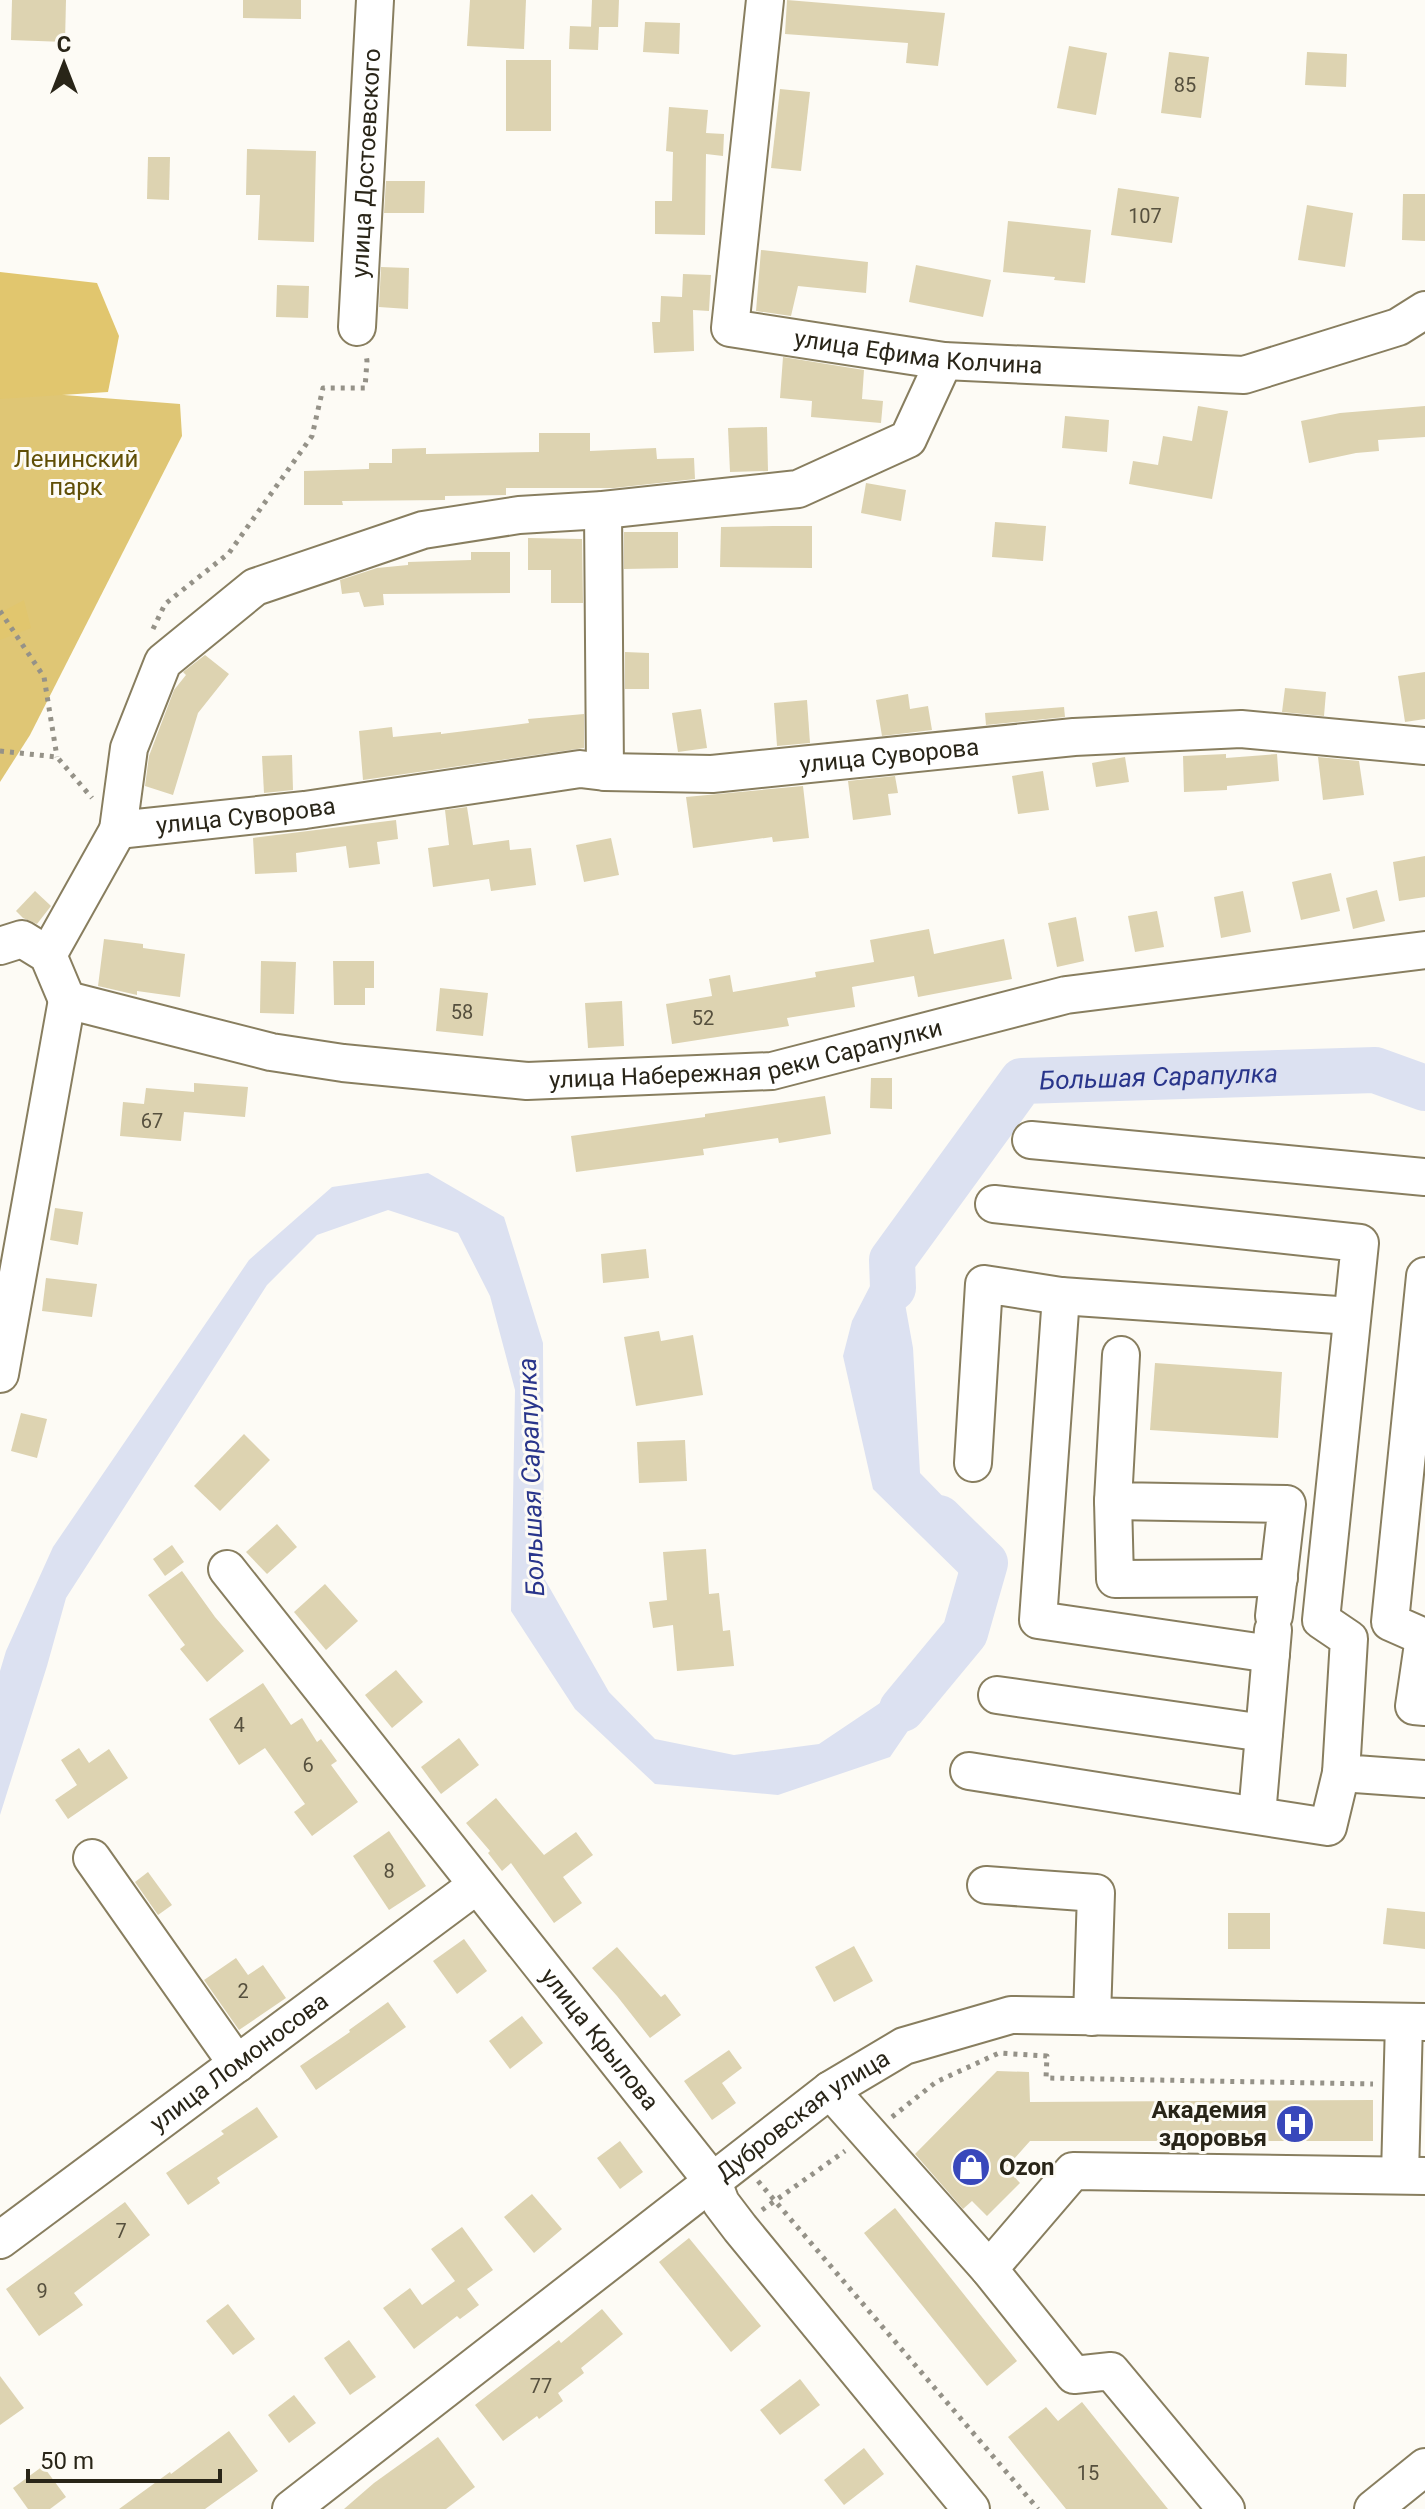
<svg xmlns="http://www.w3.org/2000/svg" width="1425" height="2509" font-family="Roboto,sans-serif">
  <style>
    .green { fill: #dfc675 }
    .forest { fill: #e1c66e }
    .water { fill: #dce1f1 }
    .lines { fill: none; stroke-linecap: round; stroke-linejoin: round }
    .river { stroke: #dce1f1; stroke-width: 46 }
    .building { fill: #ddd3b1 }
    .minor-casing { stroke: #887e5f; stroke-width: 40 }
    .path { stroke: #959288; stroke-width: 5; stroke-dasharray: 4 6; stroke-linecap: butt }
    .minor { stroke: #fff; stroke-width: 36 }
    .labels { text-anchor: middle; stroke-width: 6; stroke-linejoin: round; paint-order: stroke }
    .number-label { font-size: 20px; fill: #56503e }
    .street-label { font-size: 24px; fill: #292518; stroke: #fdfbf5 }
    .park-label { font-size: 24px; fill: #604e05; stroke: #fdfbf5 }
    .poi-label { font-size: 24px; font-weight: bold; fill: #292518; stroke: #fdfbf5; text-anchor: end }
    .water-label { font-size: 26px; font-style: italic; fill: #29358b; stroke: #fdfbf5 }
  </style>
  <rect width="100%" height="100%" fill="#fdfbf5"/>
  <polygon class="green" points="0,390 180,404 182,436 30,735 0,782"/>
  <g class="forest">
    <polygon points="0,272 97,283 119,336 108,392 0,399"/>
    <polygon points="24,600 31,628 0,640 0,613"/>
  </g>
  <g class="water">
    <polygon points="428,1173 504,1217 543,1343 544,1578 609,1692 655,1739 734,1755 819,1744 950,1656 918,1716 890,1757 778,1795 655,1784 575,1709 511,1611 515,1390 490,1296 458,1233 388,1210 317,1235 267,1285 66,1598 47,1666 0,1815 0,1671 6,1651 53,1547 249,1260 332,1187"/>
    <polygon points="900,1228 926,1242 902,1287 913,1348 920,1473 992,1547 973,1587 873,1489 843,1356 852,1321"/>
  </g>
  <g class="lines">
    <g class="river">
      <path id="s1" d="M893,1288L892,1260L1022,1081L1375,1070L1425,1088"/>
      <polyline points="902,1709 965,1633 985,1563 939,1518"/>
    </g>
  </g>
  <g class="building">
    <polygon points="12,0 66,0 65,42 11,40"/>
    <polygon points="243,0 301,0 301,19 243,18"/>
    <polygon points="470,0 526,0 524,49 467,46"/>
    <polygon points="592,0 619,0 618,27 591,27"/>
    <polygon points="787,0 945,13 938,66 906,63 908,43 785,34"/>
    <polygon points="645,22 680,23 679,54 643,52"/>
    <polygon points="570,26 599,27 598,50 569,49"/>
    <polygon points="1069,46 1107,53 1096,115 1057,108"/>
    <polygon points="1169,52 1209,57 1201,118 1161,113"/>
    <polygon points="1307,52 1347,54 1346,87 1305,85"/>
    <rect x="506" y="60" width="45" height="71"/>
    <polygon points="780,89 810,92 801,171 771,168"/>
    <polygon points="669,107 708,110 706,133 724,134 723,156 706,154 705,235 655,234 655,201 672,201 673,152 666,151"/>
    <polygon points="247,149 316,151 314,242 258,240 260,195 246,195"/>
    <polygon points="148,157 170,157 169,200 147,199"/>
    <polygon points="386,181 425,181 424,213 384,213"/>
    <polygon points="1118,188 1179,197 1172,243 1111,235"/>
    <polygon points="1403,194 1425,194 1425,241 1402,240"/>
    <polygon points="1307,205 1353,213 1345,267 1298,260"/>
    <polygon points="1008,221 1091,230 1085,283 1054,280 1055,277 1003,272"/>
    <polygon points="761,250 868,262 866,293 798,286 791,316 756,311"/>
    <polygon points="916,265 991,280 983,317 909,302"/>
    <polygon points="381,267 409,268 408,309 379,307"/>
    <polygon points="683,274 711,275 709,311 693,310 694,351 654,353 652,322 660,322 661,296 682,297"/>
    <polygon points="277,285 309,286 308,318 276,317"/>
    <polygon points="783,357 864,370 862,399 883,401 881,423 811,417 812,401 780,398"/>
    <polygon points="1198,406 1228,411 1212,499 1129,484 1133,461 1158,465 1163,436 1192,441"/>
    <polygon points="1425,406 1425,437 1378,440 1379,451 1356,453 1309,463 1301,421 1340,413"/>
    <polygon points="1065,416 1109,420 1107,452 1062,448"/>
    <polygon points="767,427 768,471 730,472 728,428"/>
    <polygon points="539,433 590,433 590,451 656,448 657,459 694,458 695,479 614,488 506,488 506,495 445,496 445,500 342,501 343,505 304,505 304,471 369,469 369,463 392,463 392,449 426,448 426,454 539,452"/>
    <polygon points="866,483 906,490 901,521 861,513"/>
    <polygon points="995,522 1046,526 1043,561 992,557"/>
    <polygon points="773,526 812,526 812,568 720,567 721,527"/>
    <polygon points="624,532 678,532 678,568 624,569"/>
    <polygon points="528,538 582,539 583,603 551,603 551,570 528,570"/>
    <polygon points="471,552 510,552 510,593 383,594 384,605 364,607 359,592 342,594 340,580 377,568 408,565 408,562 471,560"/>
    <polygon points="625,652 649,653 649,689 625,689"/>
    <polygon points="205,655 229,674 198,713 173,795 145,786 149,756 174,690 186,675 183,672"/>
    <polygon points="1425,672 1425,719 1405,722 1398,676"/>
    <polygon points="1285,688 1326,692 1324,716 1282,712"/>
    <polygon points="908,694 910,709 928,706 932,730 882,736 876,700"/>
    <polygon points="807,700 810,743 777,746 774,703"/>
    <polygon points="1064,707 1065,717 986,725 985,713"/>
    <polygon points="701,709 707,748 678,752 672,713"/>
    <polygon points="584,714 584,748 363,780 359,731 392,727 393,737 441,732 441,734 529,723 528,719"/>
    <polygon points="1226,754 1226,758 1277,754 1279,781 1227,786 1227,790 1184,792 1183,756"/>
    <polygon points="292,755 293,790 264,793 262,756"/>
    <polygon points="1125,757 1129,782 1096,787 1092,763"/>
    <polygon points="1318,757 1359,761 1364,795 1323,800"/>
    <polygon points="1043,771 1049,810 1018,814 1012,776"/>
    <polygon points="895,776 898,793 888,794 891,815 853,820 848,781"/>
    <polygon points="803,786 809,838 773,842 772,837 693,848 686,797"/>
    <polygon points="467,807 473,845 509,840 510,850 531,848 536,885 491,891 489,879 433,887 428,848 449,845 445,810"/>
    <polygon points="396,820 398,839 377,842 380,864 349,868 346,846 296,853 297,872 255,874 253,838"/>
    <polygon points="611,838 619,875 584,882 576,845"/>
    <polygon points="1425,856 1425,897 1399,901 1393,862"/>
    <polygon points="1331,873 1340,911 1301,920 1292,882"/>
    <polygon points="1377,890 1385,921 1353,929 1346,898"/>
    <polygon points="35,891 51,906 37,924 23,918 16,911"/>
    <polygon points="1243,891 1251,932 1221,938 1214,897"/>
    <polygon points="1157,911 1164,947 1135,952 1128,916"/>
    <polygon points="1076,917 1084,961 1057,967 1048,923"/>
    <polygon points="929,929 934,954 1004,939 1012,979 918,997 914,976 852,987 855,1007 787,1018 789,1026 672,1044 666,1004 712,996 709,979 730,975 733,992 816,977 815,972 874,962 870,940"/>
    <polygon points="104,939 143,944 143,948 185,954 180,997 137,991 137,995 98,986"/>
    <polygon points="261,961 296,962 294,1014 260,1013"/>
    <polygon points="333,961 374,961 374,988 365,988 365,1005 334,1005"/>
    <polygon points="440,988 488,993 483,1036 436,1031"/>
    <polygon points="622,1001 624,1046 588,1048 585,1003"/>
    <polygon points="871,1078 892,1078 892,1109 870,1108"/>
    <polygon points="194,1083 248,1087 245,1117 184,1112 181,1141 120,1136 123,1102 144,1104 146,1088 194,1092"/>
    <polygon points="825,1096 831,1134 779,1143 778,1138 703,1149 704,1155 576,1172 571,1136 705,1117 705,1114"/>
    <polygon points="55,1208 83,1212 78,1245 50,1240"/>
    <polygon points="646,1249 649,1278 603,1283 601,1254"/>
    <polygon points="46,1278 97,1284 92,1317 42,1311"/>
    <polygon points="659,1331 661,1341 693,1335 703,1395 636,1406 624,1337"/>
    <polygon points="1155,1363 1282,1372 1278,1438 1150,1430"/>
    <polygon points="21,1413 47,1419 37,1458 11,1451"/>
    <polygon points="244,1434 270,1460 220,1511 194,1486"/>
    <polygon points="685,1440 687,1481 639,1483 637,1442"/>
    <polygon points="277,1524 297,1547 267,1574 246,1552"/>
    <polygon points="172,1545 184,1562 165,1576 153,1559"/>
    <polygon points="706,1549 709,1594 719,1593 723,1631 730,1630 734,1666 677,1671 673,1625 653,1628 649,1602 667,1600 663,1552"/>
    <polygon points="182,1571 215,1617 244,1651 207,1682 180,1649 185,1645 148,1595"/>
    <polygon points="325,1584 358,1621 326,1650 294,1612"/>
    <polygon points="396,1670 423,1702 392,1728 365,1695"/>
    <polygon points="263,1683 291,1725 302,1718 317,1742 321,1739 337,1761 331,1765 358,1802 312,1836 294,1812 305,1804 265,1748 239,1765 209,1719"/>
    <polygon points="459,1738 479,1765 441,1794 421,1767"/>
    <polygon points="79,1748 89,1763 109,1749 128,1778 68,1819 55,1800 77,1785 61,1760"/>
    <polygon points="496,1798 544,1855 576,1832 593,1855 563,1877 582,1903 554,1923 511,1863 502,1871 488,1853 490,1851 466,1823"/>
    <polygon points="389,1831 426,1886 389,1910 353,1856"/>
    <polygon points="148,1872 172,1905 158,1915 135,1882"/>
    <polygon points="1387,1908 1425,1912 1425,1949 1383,1944"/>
    <rect x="1228" y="1913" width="42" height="36"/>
    <polygon points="464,1939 487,1971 457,1994 433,1961"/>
    <polygon points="854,1946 873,1981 834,2002 815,1967"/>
    <polygon points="617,1947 661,1997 665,1994 681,2015 650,2038 617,1996 592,1968"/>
    <polygon points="236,1958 248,1975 263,1965 286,1998 239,2030 204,1980"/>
    <polygon points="388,2002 406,2027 316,2090 300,2066 350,2032 349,2030"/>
    <polygon points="522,2016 543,2043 510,2069 489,2041"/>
    <polygon points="729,2050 742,2068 722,2083 736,2103 712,2120 684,2081"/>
    <polygon points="997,2071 1029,2072 1030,2102 1373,2100 1373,2141 1030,2141 1006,2168 1020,2183 987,2216 972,2201 963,2209 915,2154"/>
    <polygon points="257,2107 278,2137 217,2178 220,2183 188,2205 166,2173 224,2134 221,2131"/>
    <polygon points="620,2141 643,2172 620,2189 597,2158"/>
    <polygon points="532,2194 562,2229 534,2253 504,2217"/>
    <polygon points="125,2202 150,2235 74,2293 83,2305 39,2336 6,2289"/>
    <polygon points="895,2208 1017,2361 987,2386 864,2233"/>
    <polygon points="462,2227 493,2270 467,2289 479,2305 460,2319 457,2316 414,2349 383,2308 410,2288 422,2305 455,2281 431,2249"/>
    <polygon points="689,2238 761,2326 731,2352 659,2262"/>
    <polygon points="228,2304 255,2339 233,2355 206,2321"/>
    <polygon points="602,2309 623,2334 581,2368 584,2373 558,2393 563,2401 539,2419 537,2416 503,2441 475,2405 559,2340 561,2343"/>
    <polygon points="349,2340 376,2377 350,2395 324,2358"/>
    <polygon points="0,2376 24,2408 0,2425"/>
    <polygon points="800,2379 820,2405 780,2435 760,2410"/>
    <polygon points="294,2395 316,2423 289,2443 268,2415"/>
    <polygon points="1082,2402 1168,2509 1066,2509 1008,2437 1046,2407 1058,2421"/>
    <polygon points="229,2431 258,2471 205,2509 119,2509 170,2472 171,2474"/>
    <polygon points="438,2437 475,2487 446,2509 344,2509 374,2483"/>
    <polygon points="864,2448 884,2474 844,2505 824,2480"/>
    <polygon points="43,2466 66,2497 50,2509 28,2509 13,2488"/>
  </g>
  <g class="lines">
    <defs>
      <g id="minor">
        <path id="s2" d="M765,0L730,328L944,361L1244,375L1398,327L1425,310"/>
        <path id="s3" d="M357,327L375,0"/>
        <path id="s4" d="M944,361L908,439L798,489L603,510L519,515L423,530L255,587L163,662L129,748L118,830L305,810L580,769L605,772L712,774L1074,737L1241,729L1425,746"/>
        <polyline points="603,510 605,772"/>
        <path id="s5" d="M0,946L22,939L48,955L67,1000L271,1052L343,1063L527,1081L772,1071L1066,995L1425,950"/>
        <polyline points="48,955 118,830"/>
        <polyline points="1031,1140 1425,1177"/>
        <polyline points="994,1204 1360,1243 1321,1620 1349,1639 1341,1773 1425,1779"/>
        <polyline points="1425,1276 1390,1622 1424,1637 1414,1706 1425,1707"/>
        <polyline points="1061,1296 1352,1316"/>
        <polyline points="1121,1355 1113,1501 1287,1504 1274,1616"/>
        <polyline points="0,1374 67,1000"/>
        <polyline points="973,1463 984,1284 1061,1296 1038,1620 1271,1654"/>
        <polyline points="1113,1501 1115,1579 1279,1578"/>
        <path id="s6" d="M227,1569L713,2182L721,2203L740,2228L971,2509"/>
        <polyline points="997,1695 1264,1733"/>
        <polyline points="969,1771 1328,1827 1341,1773"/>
        <polyline points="1257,1815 1273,1630"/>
        <polyline points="92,1858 237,2064"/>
        <polyline points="986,1885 1096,1893 1092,2017"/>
        <polyline points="830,2090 989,2269 1074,2375 1111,2371 1226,2509"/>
        <polyline points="1400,2175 1404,2022"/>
        <path id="s7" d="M0,2240L477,1885"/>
        <polyline points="989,2269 1073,2171 1425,2176"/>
        <path id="s8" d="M291,2509L830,2090L904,2046L1011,2015L1425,2022"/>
        <polyline points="1373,2509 1425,2467"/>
      </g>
    </defs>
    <use href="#minor" class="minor-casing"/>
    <g class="path">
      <polyline points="0,611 44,677 57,757"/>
      <polyline points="153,629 165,604 229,553 312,436 323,388 365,388 367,361 366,354"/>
      <polyline points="0,751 57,757 92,798"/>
      <polyline points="892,2117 936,2082 999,2053 1047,2056 1046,2078 1373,2084"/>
      <polyline points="758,2181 1038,2509"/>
      <polyline points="762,2210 845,2151"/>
    </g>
    <use href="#minor" class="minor"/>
  </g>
  <defs>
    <symbol id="hospital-disc" viewBox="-11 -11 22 22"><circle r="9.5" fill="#3948bb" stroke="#fdfbf5"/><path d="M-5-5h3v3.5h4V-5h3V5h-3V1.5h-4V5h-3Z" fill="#fff"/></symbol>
    <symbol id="shop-disc" viewBox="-11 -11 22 22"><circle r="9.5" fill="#3948bb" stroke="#fdfbf5"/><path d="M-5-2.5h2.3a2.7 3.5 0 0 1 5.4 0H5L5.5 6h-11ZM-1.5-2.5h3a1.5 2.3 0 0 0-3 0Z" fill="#fff"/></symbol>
  </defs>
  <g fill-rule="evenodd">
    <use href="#hospital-disc" x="1273" y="2102" width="44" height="44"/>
    <use href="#shop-disc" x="949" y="2145" width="44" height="44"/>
  </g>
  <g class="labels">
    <g class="number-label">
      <text x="1185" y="92">85</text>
      <text x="1145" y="223">107</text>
      <text x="462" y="1019">58</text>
      <text x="703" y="1025">52</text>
      <text x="152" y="1128">67</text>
      <text x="239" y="1732">4</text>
      <text x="308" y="1772">6</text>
      <text x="389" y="1878">8</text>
      <text x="243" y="1998">2</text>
      <text x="121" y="2238">7</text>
      <text x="42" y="2298">9</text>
      <text x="541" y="2393">77</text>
      <text x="1088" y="2480">15</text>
    </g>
    <g class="street-label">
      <text dy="8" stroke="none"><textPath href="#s3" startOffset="164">улица Достоевского</textPath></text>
      <text dy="8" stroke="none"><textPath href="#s2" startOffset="520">улица Ефима Колчина</textPath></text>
      <text dy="8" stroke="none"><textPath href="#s4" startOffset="1832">улица Суворова</textPath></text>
      <text dy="8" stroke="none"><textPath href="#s4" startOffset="1184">улица Суворова</textPath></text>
      <text dy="8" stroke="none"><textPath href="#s5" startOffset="792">улица Набережная реки Сарапулки</textPath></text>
      <text dy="8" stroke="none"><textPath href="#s6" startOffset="600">улица Крылова</textPath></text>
      <text dy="8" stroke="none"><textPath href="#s7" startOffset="298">улица Ломоносова</textPath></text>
      <text dy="8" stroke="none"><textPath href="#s8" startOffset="646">Дубровская улица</textPath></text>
    </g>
    <g class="park-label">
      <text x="76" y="467">Ленинский<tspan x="76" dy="28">парк</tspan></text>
    </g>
    <g class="poi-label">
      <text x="1267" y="2118">Академия<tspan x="1267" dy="28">здоровья</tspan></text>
      <text x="999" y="2175" text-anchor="start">Ozon</text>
    </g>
    <g class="water-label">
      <text dy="9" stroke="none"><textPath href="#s1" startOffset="386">Большая Сарапулка</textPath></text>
      <text transform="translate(531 1477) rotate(-92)" y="9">Большая Сарапулка</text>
    </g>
  </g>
  <g transform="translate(64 64)" stroke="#fdfbf5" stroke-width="6" paint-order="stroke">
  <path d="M0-6L14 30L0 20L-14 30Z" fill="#292518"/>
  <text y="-12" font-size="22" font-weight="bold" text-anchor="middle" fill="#292518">С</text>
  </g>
  <path d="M28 2469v12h192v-12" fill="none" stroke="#292518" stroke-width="4"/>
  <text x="40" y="2469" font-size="24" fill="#292518" stroke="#fdfbf5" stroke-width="6" paint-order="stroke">50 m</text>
</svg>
